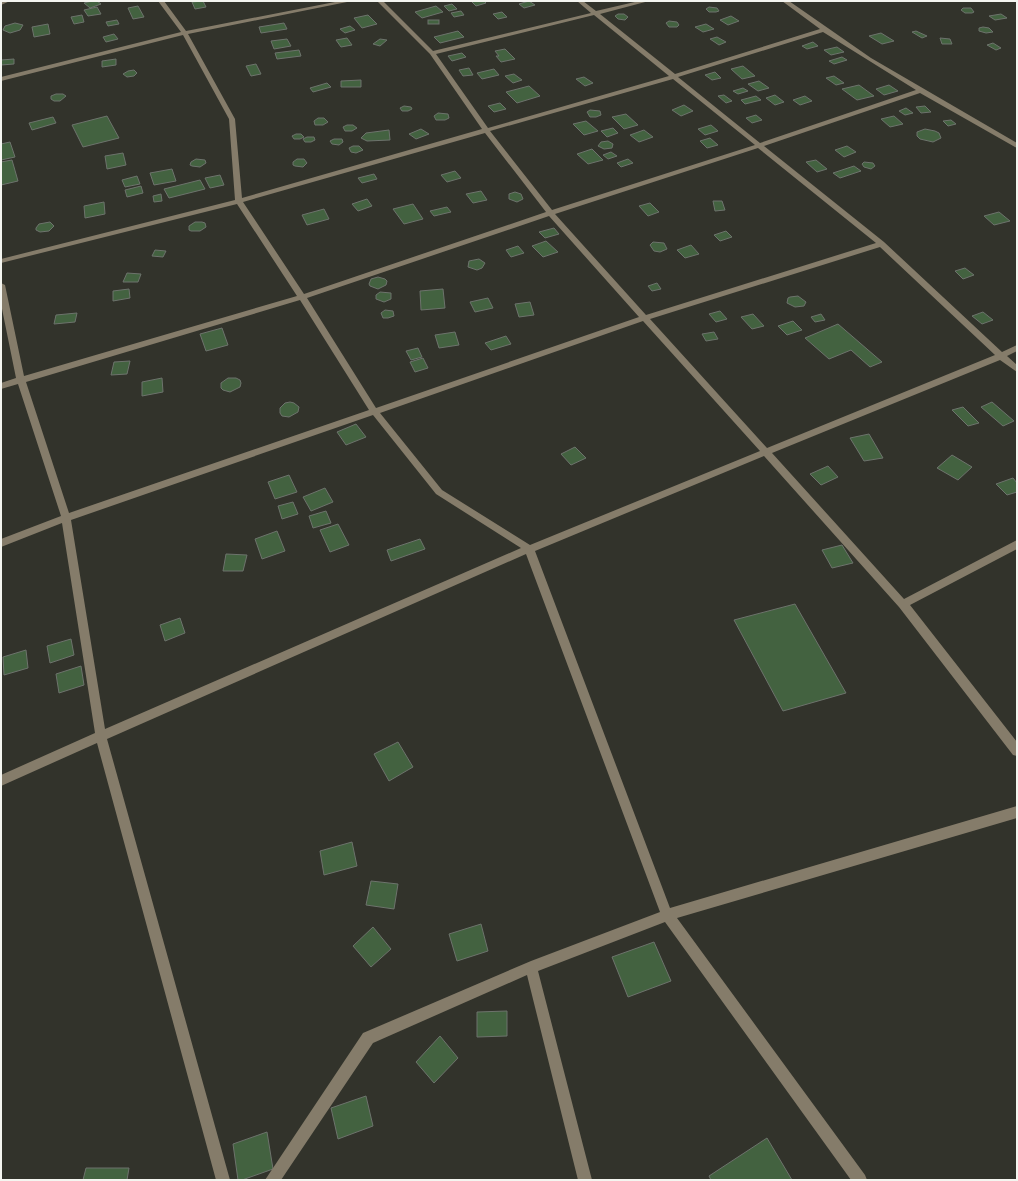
<svg xmlns="http://www.w3.org/2000/svg" width="1018" height="1181" font-family="'Asap Condensed',sans-serif">
  <style>
    .building { fill: #436240; stroke: #6d736c }
    .lines { fill: none; stroke-linecap: round; stroke-linejoin: round }
    .minor { fill: #857c6a; fill-rule: evenodd }
  </style>
  <rect width="100%" height="100%" fill="#32332b"/>
  <g class="building">
    <polygon points="92,1 97,1 101,4 90,8 84,3"/>
    <polygon points="203,1 206,7 195,9 192,2"/>
    <polygon points="471,1 484,1 486,3 476,6"/>
    <polygon points="529,1 535,5 524,8 519,4"/>
    <polygon points="452,4 457,9 449,11 444,6"/>
    <polygon points="138,6 144,17 133,19 128,8"/>
    <polygon points="436,6 443,12 422,18 415,12"/>
    <polygon points="97,7 101,14 88,16 84,10"/>
    <polygon points="709,7 717,8 719,11 716,12 709,12 706,9"/>
    <polygon points="963,8 971,8 974,12 972,13 965,13 961,10"/>
    <polygon points="461,11 464,15 454,17 451,13"/>
    <polygon points="502,12 507,17 498,19 493,14"/>
    <polygon points="618,14 624,14 628,17 625,20 618,19 615,16"/>
    <polygon points="1001,14 1007,18 995,20 989,16"/>
    <polygon points="82,15 84,22 74,24 71,17"/>
    <polygon points="368,15 377,24 362,28 354,18"/>
    <polygon points="731,16 739,21 728,25 720,20"/>
    <polygon points="117,20 119,24 108,26 106,22"/>
    <rect x="428" y="20" width="11" height="4"/>
    <polygon points="669,21 677,22 679,25 677,27 669,27 666,23"/>
    <polygon points="15,23 23,25 20,30 10,33 3,30 5,26"/>
    <polygon points="284,23 287,29 261,33 259,27"/>
    <polygon points="48,24 50,34 34,37 32,27"/>
    <polygon points="706,24 714,29 703,32 695,27"/>
    <polygon points="350,26 355,30 345,33 340,29"/>
    <polygon points="983,27 989,28 993,32 986,33 979,31 979,28"/>
    <polygon points="458,31 464,37 440,43 434,37"/>
    <polygon points="916,31 927,36 922,38 912,32"/>
    <polygon points="881,33 894,41 882,44 869,36"/>
    <polygon points="114,34 118,39 106,42 103,37"/>
    <polygon points="717,37 726,42 719,45 710,39"/>
    <polygon points="347,38 352,45 341,47 336,40"/>
    <polygon points="940,38 950,39 952,44 942,44"/>
    <polygon points="287,39 291,46 274,49 271,41"/>
    <polygon points="380,39 387,40 380,46 373,44"/>
    <polygon points="813,42 818,46 807,49 802,46"/>
    <polygon points="993,43 1001,48 996,50 987,45"/>
    <polygon points="837,47 844,52 831,55 824,50"/>
    <polygon points="505,49 515,59 501,62 496,56 499,56 495,51"/>
    <polygon points="299,50 301,56 277,59 275,53"/>
    <polygon points="462,53 466,57 452,61 448,56"/>
    <polygon points="842,57 847,60 834,64 829,61"/>
    <polygon points="14,59 14,64 1,65 1,60"/>
    <polygon points="116,59 116,65 102,67 102,61"/>
    <polygon points="256,64 261,74 251,76 246,66"/>
    <polygon points="743,66 755,76 742,79 731,69"/>
    <polygon points="469,68 473,75 463,76 459,70"/>
    <polygon points="494,69 499,75 482,79 477,73"/>
    <polygon points="134,70 137,73 134,76 127,77 123,74 128,71"/>
    <polygon points="715,72 721,78 712,80 705,75"/>
    <polygon points="514,74 522,80 513,83 505,76"/>
    <polygon points="834,76 844,83 836,85 826,78"/>
    <polygon points="584,77 593,83 585,86 576,79"/>
    <polygon points="361,80 361,87 341,87 341,81"/>
    <polygon points="759,81 769,88 758,91 748,84"/>
    <polygon points="327,83 331,87 313,92 310,88"/>
    <polygon points="859,85 874,96 857,100 842,89"/>
    <polygon points="889,85 898,91 884,95 876,89"/>
    <polygon points="529,86 540,96 517,103 506,92"/>
    <polygon points="743,88 748,91 738,94 733,91"/>
    <polygon points="56,94 63,94 66,96 60,101 54,101 51,99 51,96"/>
    <polygon points="724,95 732,101 726,103 718,96"/>
    <polygon points="775,95 784,102 775,105 766,98"/>
    <polygon points="756,96 761,100 745,104 741,100"/>
    <polygon points="805,96 812,101 800,105 793,100"/>
    <polygon points="500,103 506,109 494,112 488,106"/>
    <polygon points="684,105 693,111 681,116 672,110"/>
    <polygon points="404,106 411,107 412,109 408,111 402,111 400,108"/>
    <polygon points="925,106 931,112 921,113 916,107"/>
    <polygon points="906,108 913,113 905,115 899,111"/>
    <polygon points="590,110 600,111 601,115 596,117 590,117 587,112"/>
    <polygon points="438,113 448,114 449,118 445,120 436,120 434,116"/>
    <polygon points="626,114 638,125 624,129 612,117"/>
    <polygon points="756,115 762,120 752,123 746,118"/>
    <polygon points="107,116 119,138 83,147 72,125"/>
    <polygon points="894,116 903,124 890,127 881,119"/>
    <polygon points="53,117 56,123 32,130 29,123"/>
    <polygon points="318,118 324,118 328,122 323,125 315,125 314,121"/>
    <polygon points="951,120 956,124 948,126 943,121"/>
    <polygon points="586,121 598,131 584,135 573,124"/>
    <polygon points="347,125 353,125 357,128 352,131 345,131 343,127"/>
    <polygon points="711,125 718,131 705,135 698,129"/>
    <polygon points="613,128 618,133 607,137 601,131"/>
    <polygon points="421,129 429,134 416,139 409,134"/>
    <polygon points="925,129 935,131 939,133 941,138 933,142 920,139 917,136 917,132"/>
    <polygon points="389,130 390,140 367,141 361,138 366,133"/>
    <polygon points="644,130 653,137 639,142 630,135"/>
    <polygon points="296,134 301,134 304,137 300,139 294,139 292,136"/>
    <polygon points="307,137 314,137 315,140 311,142 305,142 303,139"/>
    <polygon points="710,138 718,145 707,148 700,141"/>
    <polygon points="334,139 342,139 343,142 339,145 332,144 330,141"/>
    <polygon points="608,141 613,144 612,148 604,149 598,146 601,142"/>
    <polygon points="10,142 15,157 1,160 1,144"/>
    <polygon points="353,146 359,146 363,150 356,153 351,152 349,148"/>
    <polygon points="847,146 856,152 844,157 835,150"/>
    <polygon points="592,149 603,160 588,164 577,154"/>
    <polygon points="611,152 617,156 608,159 603,155"/>
    <polygon points="123,153 126,165 107,169 105,156"/>
    <polygon points="196,159 205,160 206,163 200,167 192,166 190,165 191,162"/>
    <polygon points="297,159 304,159 307,163 303,167 295,166 293,165 293,162"/>
    <polygon points="628,159 633,163 621,167 617,163"/>
    <polygon points="12,160 18,181 1,185 1,162"/>
    <polygon points="816,160 827,169 817,172 806,162"/>
    <polygon points="864,162 873,163 875,166 871,169 864,167 862,164"/>
    <polygon points="854,166 861,171 840,178 833,173"/>
    <polygon points="172,169 176,181 154,185 150,173"/>
    <polygon points="455,171 461,178 447,182 441,175"/>
    <polygon points="374,174 377,179 362,183 358,178"/>
    <polygon points="220,175 224,185 210,188 205,178"/>
    <polygon points="137,176 140,184 125,187 122,180"/>
    <polygon points="200,180 205,189 169,198 164,189"/>
    <polygon points="141,186 143,193 127,197 125,190"/>
    <polygon points="481,191 487,200 473,203 466,194"/>
    <polygon points="515,192 521,194 523,199 517,202 509,199 509,194"/>
    <polygon points="161,194 162,201 154,202 153,196"/>
    <polygon points="367,199 372,206 358,211 352,204"/>
    <polygon points="713,201 722,201 725,210 715,211"/>
    <polygon points="104,202 105,214 85,218 84,206"/>
    <polygon points="650,203 659,212 648,216 639,206"/>
    <polygon points="413,204 423,219 404,224 393,209"/>
    <polygon points="447,207 451,212 434,216 430,211"/>
    <polygon points="324,209 329,219 307,225 302,215"/>
    <polygon points="999,212 1010,221 994,225 984,216"/>
    <polygon points="50,222 54,226 49,231 40,232 36,230 36,228 39,224"/>
    <polygon points="195,222 202,222 205,223 206,227 200,231 191,231 189,230 189,226"/>
    <polygon points="554,228 559,234 545,238 539,232"/>
    <polygon points="726,231 732,237 720,241 714,235"/>
    <polygon points="546,241 558,252 543,257 532,246"/>
    <polygon points="653,242 664,243 667,249 660,252 654,251 650,245"/>
    <polygon points="691,245 699,254 685,258 677,250"/>
    <polygon points="518,246 524,253 511,257 506,250"/>
    <polygon points="155,250 166,251 163,257 152,256"/>
    <polygon points="479,259 485,263 482,268 477,270 468,267 469,261"/>
    <polygon points="965,268 974,275 963,279 955,271"/>
    <polygon points="127,273 141,274 138,282 123,282"/>
    <polygon points="378,277 385,279 387,281 386,285 378,289 370,286 369,284 371,279"/>
    <polygon points="657,283 661,289 652,291 648,286"/>
    <polygon points="129,289 130,298 113,301 113,291"/>
    <polygon points="443,289 445,308 421,310 420,291"/>
    <polygon points="380,292 391,293 391,299 384,302 376,299 376,295"/>
    <polygon points="798,296 806,302 804,306 795,307 787,303 788,298 790,297"/>
    <polygon points="488,298 493,308 475,312 470,302"/>
    <polygon points="530,302 534,315 519,317 515,304"/>
    <polygon points="385,310 393,311 394,316 388,318 383,318 381,313"/>
    <polygon points="720,311 727,319 716,322 709,314"/>
    <polygon points="983,312 993,320 982,324 972,316"/>
    <polygon points="77,313 75,322 54,324 56,315"/>
    <polygon points="753,314 764,326 752,329 741,317"/>
    <polygon points="821,314 825,320 815,322 811,317"/>
    <polygon points="793,321 802,330 787,335 778,326"/>
    <polygon points="838,324 882,362 870,367 851,350 829,359 805,338"/>
    <polygon points="222,328 228,345 206,351 200,334"/>
    <polygon points="455,332 459,345 439,348 435,335"/>
    <polygon points="714,332 718,339 706,341 702,334"/>
    <polygon points="506,336 511,344 491,350 485,343"/>
    <polygon points="418,348 422,357 411,360 406,351"/>
    <polygon points="423,358 428,368 415,372 410,362"/>
    <polygon points="130,361 127,374 111,375 114,362"/>
    <polygon points="162,378 163,392 142,396 142,382"/>
    <polygon points="228,378 236,378 240,380 241,383 240,387 230,392 223,390 221,388 221,383"/>
    <polygon points="290,402 294,403 299,407 298,412 289,417 282,416 280,413 280,408 285,403"/>
    <polygon points="992,402 1014,421 1003,426 981,407"/>
    <polygon points="963,407 979,423 968,426 952,410"/>
    <polygon points="356,424 366,437 346,445 337,432"/>
    <polygon points="869,434 883,458 864,461 850,438"/>
    <polygon points="575,447 586,458 571,465 561,454"/>
    <polygon points="952,455 972,467 958,480 937,468"/>
    <polygon points="828,466 838,477 821,485 810,474"/>
    <polygon points="289,475 297,492 275,499 268,482"/>
    <polygon points="1013,478 1017,483 1017,492 1007,495 996,484"/>
    <polygon points="325,488 333,502 311,511 303,497"/>
    <polygon points="293,502 298,514 282,519 278,506"/>
    <polygon points="326,511 331,523 313,528 309,516"/>
    <polygon points="338,524 349,545 330,552 320,530"/>
    <polygon points="277,531 285,551 262,559 255,539"/>
    <polygon points="420,539 425,549 391,561 387,550"/>
    <polygon points="842,545 853,563 832,568 822,550"/>
    <polygon points="226,554 247,555 243,571 223,571"/>
    <polygon points="795,604 846,693 783,711 734,620"/>
    <polygon points="180,618 185,633 165,641 160,625"/>
    <polygon points="71,639 74,655 50,663 47,646"/>
    <polygon points="26,650 28,668 4,675 3,657"/>
    <polygon points="81,666 84,685 59,693 56,674"/>
    <polygon points="398,742 413,767 389,781 374,754"/>
    <polygon points="352,842 357,866 324,875 320,851"/>
    <polygon points="371,881 398,884 394,909 366,905"/>
    <polygon points="481,924 488,951 457,961 449,934"/>
    <polygon points="373,927 391,949 371,967 353,946"/>
    <polygon points="654,942 671,981 628,997 612,957"/>
    <polygon points="507,1011 507,1036 477,1037 477,1012"/>
    <polygon points="440,1036 458,1058 434,1083 416,1062"/>
    <polygon points="366,1096 373,1126 338,1139 331,1108"/>
    <polygon points="267,1132 273,1169 242,1180 238,1180 233,1144"/>
    <polygon points="767,1138 792,1180 711,1180 709,1176"/>
    <polygon points="86,1168 129,1168 127,1180 83,1180"/>
  </g>
  <g class="lines">
    <g class="minor">
      <polygon points="1,1 10,1 1,5"/>
      <path d="M158,1H164L186,31L340,1H352L188,34L235,119L242,198L482,129L430,54L377,1H383L433,51L591,13L577,1H583L596,11L639,1H649L600,14L675,74L820,29L782,1H789L871,58L1017,143V148L1015,147L920,93L764,146L884,242L1002,352L1017,345V351L1007,356L1017,365V372L1000,360L772,453L904,599L1017,540V549L910,605L1017,742V756L1013,755L899,607L764,456L535,551L670,908L1017,806V818L677,918L865,1175L867,1180H851L665,922L538,971L592,1180H578L527,975L373,1043L281,1180H265L363,1033L531,961L660,912L526,554L107,739L230,1180H216L97,743L1,786V775L95,733L62,523L1,547V539L61,516L18,384L1,389V383L16,378L1,304V283L5,285L24,376L297,296L237,204L1,263V259L235,200L229,119L183,35L1,81V77L181,32ZM594,15L669,76L488,128L436,54ZM823,32L916,90L760,143L678,77ZM673,79L755,145L552,210L490,131ZM485,133L546,212L304,294L243,202ZM758,148L876,243L646,315L555,214ZM549,216L639,317L376,408L307,298ZM880,247L995,355L767,448L650,319ZM300,300L369,410L69,513L26,382ZM643,321L760,451L530,545L442,490L380,413ZM373,415L436,494L521,548L105,729L71,520Z"/>
    </g>
  </g>
  <rect width="1018" height="1181" fill="none" stroke="#f4f5f0" stroke-width="4"/>
</svg>
